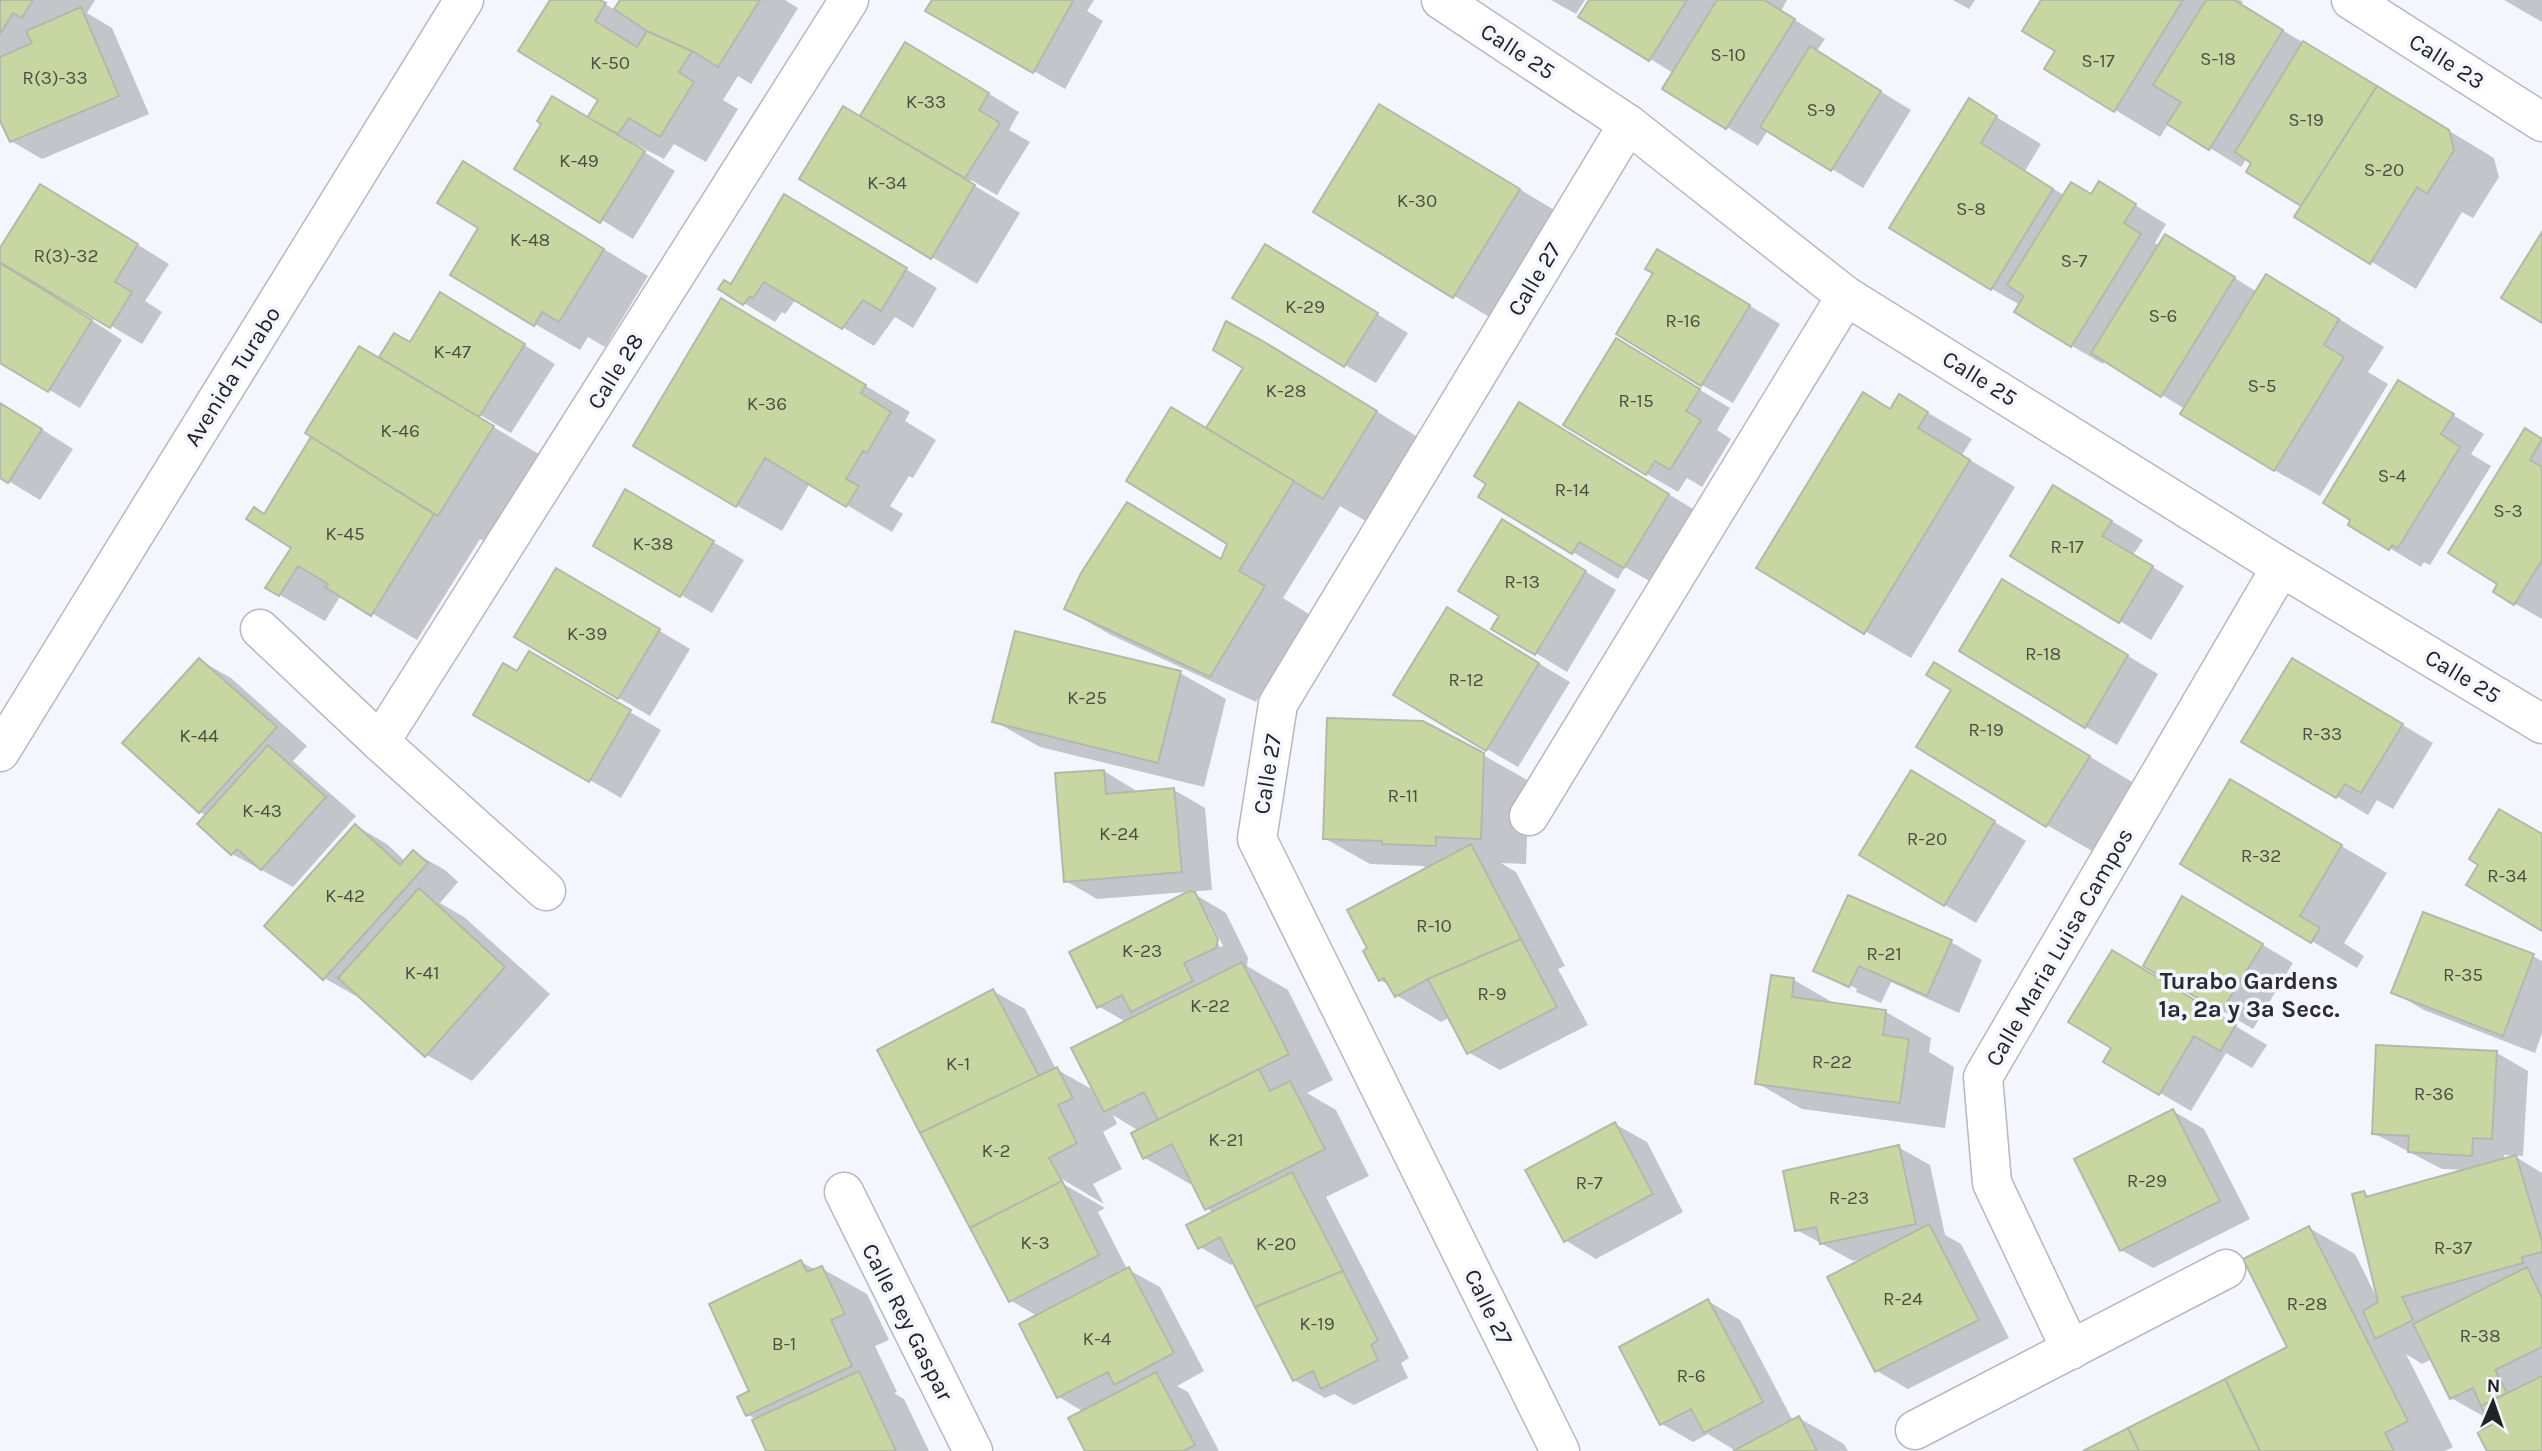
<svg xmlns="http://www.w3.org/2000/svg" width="2542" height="1451" font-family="Karla,sans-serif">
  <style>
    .shadow { fill: #0003; fill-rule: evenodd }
    .building { fill: #c8d7a1; stroke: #b4b8ab; stroke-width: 2 }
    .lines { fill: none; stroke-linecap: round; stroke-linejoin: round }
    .minor-casing { stroke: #b7b7c5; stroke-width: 41 }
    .tertiary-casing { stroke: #b7b7c5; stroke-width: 41 }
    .minor { stroke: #fff; stroke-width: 38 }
    .tertiary { stroke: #fff; stroke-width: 38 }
    .labels { text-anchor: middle; stroke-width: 7; stroke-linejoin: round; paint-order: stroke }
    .number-label { font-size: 19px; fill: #4c4f46 }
    .street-label { font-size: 23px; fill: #222227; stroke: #f5f5fe }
    .neighbourhood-label { font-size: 24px; font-weight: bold; fill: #2a2a34; stroke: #f5f5fe }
  </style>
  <rect width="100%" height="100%" fill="#f5f5fe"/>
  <g class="shadow">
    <polygon points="0,0 95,0 87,13 112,28 149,114 42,159 11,141 0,117"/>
    <polygon points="552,0 599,0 615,10 622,0 785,0 798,8 751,84 738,76 723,100 738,109 706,162 674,144 664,159 637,145 636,147 675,171 633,239 516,168 588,119 600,100"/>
    <polygon points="934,0 1094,0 1087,11 1103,21 1065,89 928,10"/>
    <polygon points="1551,0 1585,0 1576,14"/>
    <polygon points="1591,0 1787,0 1781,11 1825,39 1816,52 1911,110 1863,188 1768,130 1758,146 1664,88 1673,73 1581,16"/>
    <polygon points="1953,0 1975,0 1969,9"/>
    <polygon points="2043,0 2240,0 2243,2 2241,5 2494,158 2499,177 2473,218 2462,212 2416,289 2297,216 2303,206 2247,158 2241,167 2169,123 2160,137 2046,68 2057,51"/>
    <polygon points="2504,0 2542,0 2542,22 2511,4"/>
    <polygon points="937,62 1019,112 1009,130 1030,142 997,195 971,180 970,183 1020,213 977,284 801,178 875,127"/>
    <polygon points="1970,101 2041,144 2025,171 2065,196 2091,196 2130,202 2166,224 2155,243 2160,246 2197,254 2257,292 2312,302 2384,347 2368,372 2388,384 2320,496 2274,470 2185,409 2105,360 2103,364 2072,346 2020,305 1992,289"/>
    <polygon points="1425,132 1564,216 1499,323 1315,211"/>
    <polygon points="463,163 648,276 605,347 588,337 580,350 535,324 481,228"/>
    <polygon points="72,204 169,264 145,301 162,312 142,344 58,295 56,297 122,340 80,408 0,361 0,251"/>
    <polygon points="816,215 937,288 913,328 895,317 874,346 796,299 785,314 782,312 775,322 721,289 731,286"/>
    <polygon points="1297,265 1408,333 1376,383 1345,365"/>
    <polygon points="1689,269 1780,324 1733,403 1702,385"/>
    <polygon points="472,313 555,364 511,433 404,370 404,374 539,454 484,541 480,539 417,640 341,595 325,621 280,595 293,547 265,515 313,436 395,368 410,344"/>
    <polygon points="766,327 910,412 905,421 936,440 913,478 909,476 890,506 903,514 892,532 810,483 782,531 736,505"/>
    <polygon points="1647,358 1730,408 1717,430 1731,439 1702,487 1687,478 1678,492 1647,474"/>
    <polygon points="1245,368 1307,368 1421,439 1369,523 1340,506 1283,598 1309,614 1256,702 1111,635 1066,609 1222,560 1229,543 1207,430"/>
    <polygon points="1900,396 1972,439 1962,455 2015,487 1911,658 1758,568 1891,410"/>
    <polygon points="2430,401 2484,434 2471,454 2491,466 2430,565 2424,562 2421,567 2350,524"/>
    <polygon points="0,403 73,449 40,500 0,476"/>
    <polygon points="1564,431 1713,521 1670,593 1625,567 1618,579 1480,497"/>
    <polygon points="2526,431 2542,440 2542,619 2495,592 2500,584"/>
    <polygon points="626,491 744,560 712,613 595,545"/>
    <polygon points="2085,505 2143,540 2133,555 2184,586 2151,640 2012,555"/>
    <polygon points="1534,540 1616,590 1567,672 1494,628"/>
    <polygon points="588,588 690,649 650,716 619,698"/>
    <polygon points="2034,599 2158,674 2117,745 2086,727"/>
    <polygon points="1478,627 1570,682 1518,767 1487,749"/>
    <polygon points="530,654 661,730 621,798 476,714 518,673"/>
    <polygon points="199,660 231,678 307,746 293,761 356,816 293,887 232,854 200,824 207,816 200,812"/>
    <polygon points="1180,673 1226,699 1204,787 1040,747 994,721"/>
    <polygon points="2324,678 2433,743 2393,809 2377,800 2368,815 2244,741"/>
    <polygon points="1980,691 2134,783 2092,851 2047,825"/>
    <polygon points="1483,755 1529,781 1526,864 1501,863 1516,872 1565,966 1558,969 1588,1025 1500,1070 1468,1052 1450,1017 1441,1022 1396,995 1391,986 1380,980 1428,869 1423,866 1370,864 1324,838"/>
    <polygon points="1104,771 1135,790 1135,793 1174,790 1205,808 1212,890 1097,899 1066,881"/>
    <polygon points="1943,791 2026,841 1976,923 1945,905"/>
    <polygon points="2276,807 2387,873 2344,943 2364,956 2357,968 2182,864"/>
    <polygon points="356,826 387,844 405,861 413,852 445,870 458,882 440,903 464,917 550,994 472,1081 427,1055 358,994 356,996 324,978"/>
    <path d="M1191,892L1226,913L1248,958L1247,966L1288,990L1333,1080L1307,1093L1336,1110L1369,1176L1326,1197L1409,1358L1401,1363L1408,1378L1354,1405L1334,1394L1325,1398L1294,1380L1235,1263L1231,1265L1200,1247L1214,1213L1206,1208L1193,1183L1190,1184L1145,1158L1139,1131L1113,1115L1117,1124L1103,1132L1122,1169L1093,1184L1104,1204L1055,1175L1053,1178L1105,1208L1098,1212L1127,1269L1160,1287L1204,1371L1177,1386L1188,1392L1219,1451H1087L1084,1412L1059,1397L1037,1316L1010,1300L993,991L1025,1009L1056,1069L1095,1091L1126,1022L1098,1006ZM1204,916H1208L1223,946L1220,947Z"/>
    <polygon points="2183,898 2293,963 2253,1029 2145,965"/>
    <path d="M1951,942L1982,960L1959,1013L1891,982L1881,1003L1847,988L1816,970ZM1846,983L1857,989L1856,992L1846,987Z"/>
    <polygon points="2533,956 2542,961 2542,1033 2535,1053 2424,1010 2393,992"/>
    <polygon points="2144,971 2267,1045 2252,1068 2226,1053 2191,1111 2105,1061 2113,1047"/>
    <polygon points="1772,977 1794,980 1837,1005 1886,1012 1931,1038 1929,1052 1954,1067 1945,1128 1802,1109 1757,1083"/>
    <polygon points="2497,1053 2528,1071 2523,1156 2504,1155 2504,1161 2516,1157 2542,1173 2542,1451 2489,1451 2493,1426 2488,1414 2483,1416 2451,1398 2432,1359 2422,1364 2406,1354 2453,1447 2445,1451 2086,1451 2290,1348 2309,1228 2355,1254 2378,1300 2364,1193 2371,1197 2466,1170 2442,1169 2373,1133"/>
    <polygon points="2173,1111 2204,1129 2250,1219 2153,1268 2121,1250"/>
    <polygon points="1615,1124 1647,1142 1683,1212 1596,1259 1565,1240"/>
    <polygon points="1898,1147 1930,1165 1945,1235 1961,1244 2009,1338 1908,1389 1877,1371 1864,1258 1853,1261 1797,1230"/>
    <polygon points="801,1262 816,1270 821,1268 867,1294 889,1340 875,1346 897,1392 894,1393 904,1399 929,1451 768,1451 757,1420 747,1414 751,1392"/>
    <polygon points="1708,1301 1740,1320 1793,1421 1799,1418 1844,1444 1848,1451 1736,1451 1708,1434 1693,1442 1662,1424"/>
  </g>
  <g class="building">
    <polygon points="0,0 33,0 22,18 13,13 0,34"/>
    <polygon points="550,0 600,0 606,3 595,21 637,47 647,31 692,51 679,72 694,82 660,137 629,118 618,134 587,118 598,100 518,51"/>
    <polygon points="620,0 760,0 718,67 692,51 647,31 614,9"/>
    <polygon points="932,0 1071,0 1073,1 1033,73 925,11"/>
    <polygon points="1589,0 1687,0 1649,61 1578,17"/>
    <polygon points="1717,0 1764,0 1795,19 1726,129 1662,89"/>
    <polygon points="2041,0 2183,0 2114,112 2044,69 2055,51 2022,31"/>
    <polygon points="2206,0 2234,0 2283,30 2209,150 2167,124 2181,102 2153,85"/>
    <polygon points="81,7 119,96 10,142 0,121 0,57 32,43 26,31"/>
    <polygon points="2303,41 2377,86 2301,206 2246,172 2251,163 2235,152"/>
    <polygon points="905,42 989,93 979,110 1000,123 965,178 860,116"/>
    <polygon points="1810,46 1881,91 1831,171 1760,127"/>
    <polygon points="2377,86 2449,130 2454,150 2427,194 2417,187 2370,264 2294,217"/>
    <polygon points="552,96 645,151 600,223 514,169 541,124 537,121"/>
    <polygon points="1969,98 1997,116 1981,143 2053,189 1991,290 1889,228"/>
    <polygon points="1379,104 1520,189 1453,298 1313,212"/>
    <polygon points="843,106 975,185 931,259 799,179"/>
    <polygon points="463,161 604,249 559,322 542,312 534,326 450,275 478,228 437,203"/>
    <polygon points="2099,181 2136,204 2124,223 2141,234 2071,347 2014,312 2024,296 2007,285 2071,182 2091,194"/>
    <polygon points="40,184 138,244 115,282 132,292 110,328 0,262 0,248"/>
    <polygon points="784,194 907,268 881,311 863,300 842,329 764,282 753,298 750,296 743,305 718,289 724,280 731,284"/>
    <polygon points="2542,232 2542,323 2501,298"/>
    <polygon points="2165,234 2235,277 2161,397 2091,353"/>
    <polygon points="1265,244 1378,313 1344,367 1232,298"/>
    <polygon points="1657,249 1750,305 1701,386 1616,334 1653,273 1645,269"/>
    <polygon points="0,263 92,320 48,392 0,363"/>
    <polygon points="2266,274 2339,319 2324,345 2344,357 2274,471 2180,414"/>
    <polygon points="440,292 525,344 479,417 379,357 394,333 410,342"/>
    <polygon points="721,298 866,385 861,393 891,412 867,453 863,451 846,479 859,486 846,507 765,458 736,507 633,446"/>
    <polygon points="1226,321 1261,340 1377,411 1323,499 1206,428 1243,368 1213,350"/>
    <polygon points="1616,338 1700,389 1686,411 1701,420 1670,470 1655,461 1646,475 1563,425"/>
    <polygon points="359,346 494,426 438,516 305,433"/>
    <polygon points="2398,380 2454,414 2441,434 2460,447 2398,548 2392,545 2389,550 2348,525 2350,520 2323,503"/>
    <polygon points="1863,392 1890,409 1899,394 1928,412 1918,428 1970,460 1864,634 1756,568"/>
    <polygon points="1519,402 1669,494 1624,568 1579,542 1572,554 1478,497 1486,484 1474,476"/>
    <polygon points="0,403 42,429 8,483 0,478"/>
    <polygon points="1171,407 1294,481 1239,571 1265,586 1210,677 1064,609 1081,573 1127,502 1221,559 1227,544 1126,481"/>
    <polygon points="2525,428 2542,439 2530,460 2542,467 2542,560 2514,605 2493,592 2497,584 2448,553"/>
    <polygon points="311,437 434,514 371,616 325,587 328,584 298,566 279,596 265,588 291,548 246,519 254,507 264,514"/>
    <polygon points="2053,485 2112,521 2102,536 2153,566 2119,623 2010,556"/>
    <polygon points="625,489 714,541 680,597 593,546"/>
    <polygon points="1502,519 1586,571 1535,655 1491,629 1499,616 1458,591"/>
    <polygon points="556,568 660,629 618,699 514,637"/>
    <polygon points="2002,579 2128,655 2085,728 1959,651"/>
    <polygon points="1447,607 1539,663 1486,751 1393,695"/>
    <polygon points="1015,631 1181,671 1158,763 992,722"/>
    <polygon points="529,651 631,710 589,782 473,715 503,663 517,671"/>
    <polygon points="199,658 277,727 199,813 122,743"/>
    <polygon points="2292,658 2403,724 2361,793 2345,784 2336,798 2241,742"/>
    <polygon points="1934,662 2090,756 2046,827 1916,747 1951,690 1926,675"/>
    <polygon points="1327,718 1423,721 1484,753 1481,839 1436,837 1436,846 1382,844 1382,841 1323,839"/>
    <polygon points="268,745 326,797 261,870 237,849 231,855 197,824"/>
    <polygon points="1104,770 1106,794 1174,788 1182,872 1064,882 1055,773"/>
    <polygon points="1911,770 1995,821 1944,906 1859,855"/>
    <polygon points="2230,779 2342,845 2300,916 2320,928 2311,943 2180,864"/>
    <polygon points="2499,809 2542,834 2542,931 2466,885 2478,865 2469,859"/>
    <polygon points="355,824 400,865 413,850 428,863 323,980 264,926"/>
    <polygon points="1471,844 1521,939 1428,979 1395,997 1384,978 1379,981 1363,951 1367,948 1347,910"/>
    <polygon points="419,888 505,967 425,1057 338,978"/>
    <polygon points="1189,891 1195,892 1218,939 1216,948 1184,963 1193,981 1131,1012 1122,995 1097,1008 1069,952"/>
    <polygon points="1848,895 1952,940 1927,996 1859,966 1849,987 1813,971"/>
    <polygon points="2182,896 2263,944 2221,1012 2143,966"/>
    <polygon points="2423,912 2534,954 2503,1036 2391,993"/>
    <polygon points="1521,939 1557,1007 1467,1054 1428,979"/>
    <polygon points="2112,950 2236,1025 2220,1051 2194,1036 2159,1095 2103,1062 2111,1048 2068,1022"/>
    <polygon points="1242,962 1289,1054 1158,1120 1144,1092 1104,1112 1071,1048"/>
    <polygon points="1771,975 1794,978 1792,997 1886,1010 1883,1035 1909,1039 1900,1103 1755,1084"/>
    <polygon points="993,989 1039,1076 920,1133 877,1050"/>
    <polygon points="2376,1045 2497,1051 2492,1139 2473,1138 2472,1156 2408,1152 2409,1136 2372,1134"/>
    <polygon points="1057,1067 1073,1098 1058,1105 1077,1143 1049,1158 1062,1181 970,1228 920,1133"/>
    <polygon points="1259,1069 1270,1091 1290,1081 1325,1149 1205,1210 1172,1144 1143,1159 1131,1133"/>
    <polygon points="2173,1109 2220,1201 2120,1251 2074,1159"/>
    <polygon points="1615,1122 1653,1194 1564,1242 1525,1170"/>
    <polygon points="1899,1145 1916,1224 1820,1244 1816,1227 1795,1231 1783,1171"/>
    <polygon points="2516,1155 2542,1242 2542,1252 2522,1257 2523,1263 2402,1297 2413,1320 2375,1339 2363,1311 2378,1302 2352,1194 2364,1191 2366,1197"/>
    <polygon points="1292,1172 1343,1271 1255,1307 1220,1237 1198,1249 1186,1225"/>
    <polygon points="1062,1181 1099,1255 1009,1302 970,1228"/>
    <polygon points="1929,1224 1979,1320 1875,1372 1827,1277"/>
    <polygon points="2309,1226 2408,1421 2385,1433 2394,1451 2260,1451 2225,1379 2287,1347 2243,1259"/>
    <polygon points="801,1260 807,1272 822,1266 845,1314 831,1320 852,1366 746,1416 737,1397 749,1391 709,1304"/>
    <polygon points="1129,1267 1174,1353 1114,1385 1108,1372 1057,1398 1019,1324"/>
    <polygon points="2527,1267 2542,1298 2542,1347 2495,1370 2507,1393 2481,1406 2473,1388 2450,1399 2413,1324"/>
    <polygon points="1343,1271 1378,1340 1371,1345 1378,1360 1321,1389 1313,1371 1293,1381 1255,1307"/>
    <polygon points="1708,1299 1763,1402 1704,1433 1691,1409 1660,1425 1619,1347"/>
    <polygon points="859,1371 896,1451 766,1451 752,1420"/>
    <polygon points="1156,1372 1195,1445 1183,1451 1085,1451 1068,1418"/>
    <polygon points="2542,1376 2542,1451 2487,1451 2477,1432 2491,1425 2481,1406"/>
    <polygon points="2225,1379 2260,1451 2139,1451 2128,1428"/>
    <polygon points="1799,1416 1817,1451 1733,1451"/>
    <polygon points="2128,1428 2139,1451 2083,1451"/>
  </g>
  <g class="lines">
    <defs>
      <g id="minor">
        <polyline points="1441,0 1628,124 1846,296 2281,567 2542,724"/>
        <polyline points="2351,0 2542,122"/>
        <polyline points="260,629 380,742 546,891"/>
        <polyline points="380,742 849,0"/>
        <polyline points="1529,816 1846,296"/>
        <polyline points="844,1192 973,1451"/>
        <polyline points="2071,1350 1992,1183 1983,1077 2281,567"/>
        <polyline points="1915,1430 2226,1269"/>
        <polyline points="1560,1451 1257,839 1278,704 1628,124"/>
      </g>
      <polyline id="tertiary" points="0,752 464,0"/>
    </defs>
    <use href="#minor" class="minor-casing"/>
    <use href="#tertiary" class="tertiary-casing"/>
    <use href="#minor" class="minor"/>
    <use href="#tertiary" class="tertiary"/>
  </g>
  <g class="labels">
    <g class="number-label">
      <text x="1728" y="61">S-10</text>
      <text x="2218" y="65">S-18</text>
      <text x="2098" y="67">S-17</text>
      <text x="610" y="69">K-50</text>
      <text x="55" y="84">R(3)-33</text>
      <text x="926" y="108">K-33</text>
      <text x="1821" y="116">S-9</text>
      <text x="2306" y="126">S-19</text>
      <text x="579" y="167">K-49</text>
      <text x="2384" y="176">S-20</text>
      <text x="887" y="189">K-34</text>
      <text x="1417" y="207">K-30</text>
      <text x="1971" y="215">S-8</text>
      <text x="530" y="246">K-48</text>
      <text x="66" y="262">R(3)-32</text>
      <text x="2074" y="267">S-7</text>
      <text x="1305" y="313">K-29</text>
      <text x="2163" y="322">S-6</text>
      <text x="1683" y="327">R-16</text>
      <text x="452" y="358">K-47</text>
      <text x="2262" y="392">S-5</text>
      <text x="1286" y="397">K-28</text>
      <text x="1636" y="407">R-15</text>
      <text x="767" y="410">K-36</text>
      <text x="400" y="437">K-46</text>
      <text x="2392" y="482">S-4</text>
      <text x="1572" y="496">R-14</text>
      <text x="2508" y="517">S-3</text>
      <text x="345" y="540">K-45</text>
      <text x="653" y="550">K-38</text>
      <text x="2067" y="553">R-17</text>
      <text x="1522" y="588">R-13</text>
      <text x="587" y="640">K-39</text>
      <text x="2043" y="660">R-18</text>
      <text x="1466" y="686">R-12</text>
      <text x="1087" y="704">K-25</text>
      <text x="1986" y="736">R-19</text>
      <text x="2322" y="740">R-33</text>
      <text x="199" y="742">K-44</text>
      <text x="1403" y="802">R-11</text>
      <text x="262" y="817">K-43</text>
      <text x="1119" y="840">K-24</text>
      <text x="1927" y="845">R-20</text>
      <text x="2261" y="862">R-32</text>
      <text x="2507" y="882">R-34</text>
      <text x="345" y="902">K-42</text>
      <text x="1434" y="932">R-10</text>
      <text x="1142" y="957">K-23</text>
      <text x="1884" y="960">R-21</text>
      <text x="422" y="979">K-41</text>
      <text x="2463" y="981">R-35</text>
      <text x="1492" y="1000">R-9</text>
      <text x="1210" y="1012">K-22</text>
      <text x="1832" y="1068">R-22</text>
      <text x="958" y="1070">K-1</text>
      <text x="2434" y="1100">R-36</text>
      <text x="1226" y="1146">K-21</text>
      <text x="996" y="1157">K-2</text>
      <text x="2147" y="1187">R-29</text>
      <text x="1589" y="1189">R-7</text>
      <text x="1849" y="1204">R-23</text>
      <text x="1035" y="1249">K-3</text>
      <text x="1276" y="1250">K-20</text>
      <text x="2453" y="1254">R-37</text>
      <text x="1903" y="1305">R-24</text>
      <text x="2307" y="1310">R-28</text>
      <text x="1317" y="1330">K-19</text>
      <text x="2480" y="1342">R-38</text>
      <text x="1097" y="1345">K-4</text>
      <text x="784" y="1350">B-1</text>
      <text x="1691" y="1382">R-6</text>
    </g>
    <g class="street-label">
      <text transform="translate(1518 51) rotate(33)" y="8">Calle 25</text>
      <text transform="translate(2447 61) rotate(32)" y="8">Calle 23</text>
      <text transform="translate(1534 279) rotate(-59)" y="8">Calle 27</text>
      <text transform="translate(615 371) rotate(-58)" y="8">Calle 28</text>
      <text transform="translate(232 376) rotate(-58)" y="8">Avenida Turabo</text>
      <text transform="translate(1980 378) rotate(32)" y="8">Calle 25</text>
      <text transform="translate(2463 676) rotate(31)" y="8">Calle 25</text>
      <text transform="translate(1267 774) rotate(-81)" y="8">Calle 27</text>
      <text transform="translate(2059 947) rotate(-60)" y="8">Calle Maria Luisa Campos</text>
      <text transform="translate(1489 1307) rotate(64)" y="8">Calle 27</text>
      <text transform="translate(908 1322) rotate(63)" y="8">Calle Rey Gaspar</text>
    </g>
    <g class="neighbourhood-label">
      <text x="2249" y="989">Turabo Gardens<tspan x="2249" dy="28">1ª, 2ª y 3ª Secc.</tspan></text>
    </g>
  </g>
  <g transform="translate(2493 1402) rotate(2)" stroke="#f5f5fe" stroke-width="5" paint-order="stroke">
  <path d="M0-5L12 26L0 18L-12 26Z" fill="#222227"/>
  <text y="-10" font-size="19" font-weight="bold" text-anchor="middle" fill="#222227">N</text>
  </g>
</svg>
